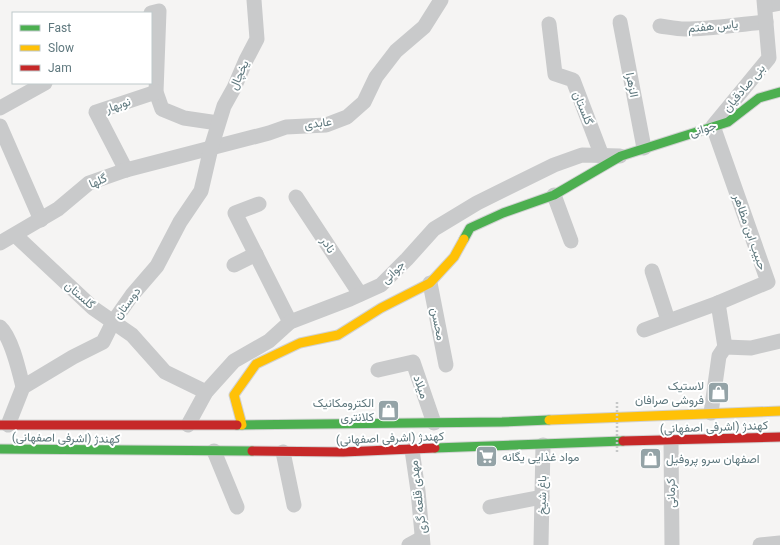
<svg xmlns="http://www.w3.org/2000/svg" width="780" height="545" font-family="Roboto,Vazirmatn,sans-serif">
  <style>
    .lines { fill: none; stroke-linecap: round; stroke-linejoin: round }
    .fast-casing { stroke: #d1d2d2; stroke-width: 11 }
    .slow-casing { stroke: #d1d2d2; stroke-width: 11 }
    .jam-casing { stroke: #d1d2d2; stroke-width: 11 }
    .street { stroke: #c9cacb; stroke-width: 15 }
    .fast { stroke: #4caf50; stroke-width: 9 }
    .slow { stroke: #ffc107; stroke-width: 9 }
    .jam { stroke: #c62828; stroke-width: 9 }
    .path-bridge { stroke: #c6c8c8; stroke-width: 2.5; stroke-dasharray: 2 2; stroke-linecap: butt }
    .labels { text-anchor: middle; stroke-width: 4; stroke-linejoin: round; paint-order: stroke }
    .street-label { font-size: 12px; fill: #5f787e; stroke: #fff }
    .poi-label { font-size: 12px; fill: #5f787e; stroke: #fff; text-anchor: end }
  </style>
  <rect width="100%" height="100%" fill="#f5f4f3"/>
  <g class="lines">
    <defs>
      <g id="fast">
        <polyline points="464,239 470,228 503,213 554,195 621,156 728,122 759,98 780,92"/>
        <polyline points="237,425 502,422 549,420"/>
        <polyline points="435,448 623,441"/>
        <polyline points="0,449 252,451"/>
      </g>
      <g id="slow">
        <polyline points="549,420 780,411"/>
        <polyline points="242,425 234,395 256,364 300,343 338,335 381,308 430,283 454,257 464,239"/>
      </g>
      <g id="jam">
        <polyline points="0,425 237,425"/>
        <polyline points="623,441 780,437"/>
        <polyline points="252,451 343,452 435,448"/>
      </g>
    </defs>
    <use href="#fast" class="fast-casing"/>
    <use href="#slow" class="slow-casing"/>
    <use href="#jam" class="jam-casing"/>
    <g class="street">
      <polyline points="765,6 780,3"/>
      <polyline points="151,13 159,11 156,92 162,109 184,118 218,123"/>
      <polyline points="620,22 644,148"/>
      <polyline points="549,24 555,74 573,80 602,156"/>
      <path d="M660,26C668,27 676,29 685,29C712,29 739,24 766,22"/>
      <polyline points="0,108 45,83"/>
      <polyline points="0,126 41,220"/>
      <polyline points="126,170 96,112 156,92"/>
      <polyline points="554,195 571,241"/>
      <polyline points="296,197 360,294"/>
      <polyline points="259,204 235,213 290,322"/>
      <polyline points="15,235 93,308 132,335 165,372 206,392"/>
      <polyline points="0,243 58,209 89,183 126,170 269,133 286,127 326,125 347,117 364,102 376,77 396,51 424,27 441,0"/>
      <polyline points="234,265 256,254"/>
      <polyline points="652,271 668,320"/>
      <polyline points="430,283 446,365"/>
      <polyline points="718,303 725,347"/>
      <path d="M0,327C12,338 19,371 23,387"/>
      <polyline points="644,330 718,303 768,282 713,126 769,58 764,0"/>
      <polyline points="378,370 413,362 434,423"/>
      <polyline points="711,413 719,356 725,347 751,348 780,341"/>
      <polyline points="8,425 23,387 73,357 103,342 113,322 132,295 157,266 180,222 201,191 211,148 224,106 234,88 246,60 257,39 254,0"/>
      <polyline points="188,425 206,392 234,361 269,341 290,322 350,299 381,285 407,259 434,229 477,203 554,165 582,155 620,156"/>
      <polyline points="671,441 672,545"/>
      <polyline points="412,450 418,491 423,545"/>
      <polyline points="214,451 237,507"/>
      <polyline points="283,452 294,505"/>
      <polyline points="490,507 542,497"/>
      <polyline points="409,545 422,538"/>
      <polyline points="541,545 543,445"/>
      <polyline points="760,545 780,543"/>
    </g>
    <use href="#fast" class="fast"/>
    <use href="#slow" class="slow"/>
    <use href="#jam" class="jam"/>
    <polyline class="path-bridge" points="617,452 617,400"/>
  </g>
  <defs>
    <symbol id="shop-square" viewBox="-11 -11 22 22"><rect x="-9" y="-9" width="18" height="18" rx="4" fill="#94a3a7" stroke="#fff"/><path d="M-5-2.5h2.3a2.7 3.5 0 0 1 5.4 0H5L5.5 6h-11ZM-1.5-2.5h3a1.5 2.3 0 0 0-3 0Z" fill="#fff"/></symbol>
    <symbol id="supermarket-square" viewBox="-11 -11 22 22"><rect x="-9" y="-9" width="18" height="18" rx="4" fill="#94a3a7" stroke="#fff"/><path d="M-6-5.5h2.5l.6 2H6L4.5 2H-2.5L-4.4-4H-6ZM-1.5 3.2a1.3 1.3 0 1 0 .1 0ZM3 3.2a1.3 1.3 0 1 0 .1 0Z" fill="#fff"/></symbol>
  </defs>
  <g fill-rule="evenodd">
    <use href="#shop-square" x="706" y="380" width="25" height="25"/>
    <use href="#shop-square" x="376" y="398" width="25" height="25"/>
    <use href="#supermarket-square" x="474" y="444" width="25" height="25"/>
    <use href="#shop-square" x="638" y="446" width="25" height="25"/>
  </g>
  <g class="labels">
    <g class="street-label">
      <text transform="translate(713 26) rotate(-5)" y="4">یاس هفتم</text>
      <text transform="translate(239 75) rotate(-66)" y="4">یخچال</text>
      <text transform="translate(632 85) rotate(79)" y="4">الزهرا</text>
      <text transform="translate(744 88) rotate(-50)" y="4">بنی صادقیان</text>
      <text transform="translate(118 105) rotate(-19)" y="4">نوبهار</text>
      <text transform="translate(583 108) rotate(68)" y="4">گلستان</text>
      <text transform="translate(318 123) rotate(-7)" y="4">عابدی</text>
      <text transform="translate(703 129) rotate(-17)" y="4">جوانی</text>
      <text transform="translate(98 181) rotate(-24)" y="4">گلها</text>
      <text transform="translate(750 232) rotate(71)" y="4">حبیب ابن مظاهر</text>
      <text transform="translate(328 245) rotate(57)" y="4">نادر</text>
      <text transform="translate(393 272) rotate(-44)" y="4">جوانی</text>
      <text transform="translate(80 295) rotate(41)" y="4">گلستان</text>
      <text transform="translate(127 303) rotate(-53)" y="4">دوستان</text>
      <text transform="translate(438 324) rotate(79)" y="4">محسن</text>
      <text transform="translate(421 387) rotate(71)" y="4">میلاد</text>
      <text transform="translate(714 427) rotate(-2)" y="4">کهندژ (اشرفی اصفهانی)</text>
      <text transform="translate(66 438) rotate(1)" y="4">کهندژ (اشرفی اصفهانی)</text>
      <text transform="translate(390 438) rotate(-2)" y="4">کهندژ (اشرفی اصفهانی)</text>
      <text transform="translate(671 493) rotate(-91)" y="4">کرمانی</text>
      <text transform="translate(542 495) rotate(-89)" y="4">باغ شیخ</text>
      <text transform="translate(418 497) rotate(-97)" y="4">مهدی قلعه گری</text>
    </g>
    <g class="poi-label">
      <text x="704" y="390">لاستیک<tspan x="704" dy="14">فروشی صرافان</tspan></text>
      <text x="374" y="407">الکترومکانیک<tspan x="374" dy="14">کلانتری</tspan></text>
      <text x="502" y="461" text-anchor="start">مواد غذایی یگانه</text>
      <text x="666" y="463" text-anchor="start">اصفهان سرو پروفیل</text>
    </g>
  </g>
  <rect x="12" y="12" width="140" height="72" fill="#ffffff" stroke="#bfc9cb"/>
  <rect x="20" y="25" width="20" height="6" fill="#4caf50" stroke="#bfc9cb"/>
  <text x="48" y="32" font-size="12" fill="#5f787e">Fast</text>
  <rect x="20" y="45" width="20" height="6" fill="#ffc107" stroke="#bfc9cb"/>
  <text x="48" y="52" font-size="12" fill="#5f787e">Slow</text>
  <rect x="20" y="65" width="20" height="6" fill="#c62828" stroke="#bfc9cb"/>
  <text x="48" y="72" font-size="12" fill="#5f787e">Jam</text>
</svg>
